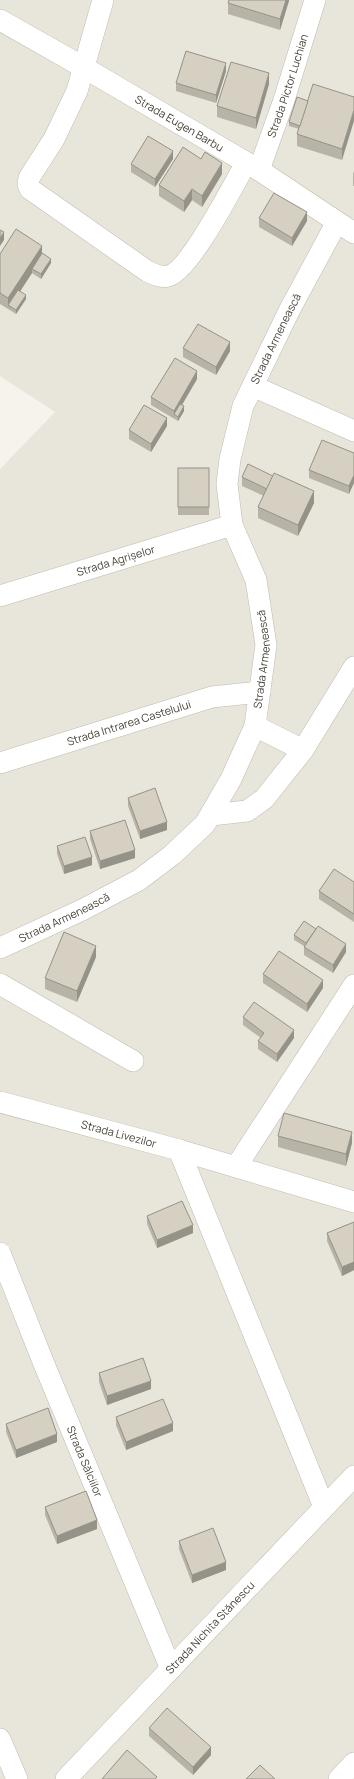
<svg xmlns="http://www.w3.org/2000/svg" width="354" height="1779" font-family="Manrope,sans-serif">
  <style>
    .residential { fill: #e8e5db }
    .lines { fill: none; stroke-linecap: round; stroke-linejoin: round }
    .minor-casing { stroke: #bfbbaf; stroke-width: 22 }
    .minor { stroke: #fff; stroke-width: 21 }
    .wall { fill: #b7b3a7 }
    .shaded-wall { fill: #959288 }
    .building { fill: #d5d0c2; stroke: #959288 }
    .labels { text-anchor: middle; stroke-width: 3.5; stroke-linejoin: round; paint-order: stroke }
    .street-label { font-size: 11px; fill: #49443a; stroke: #fff }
  </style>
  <rect width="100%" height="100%" fill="#f5f3ec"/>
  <polygon class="residential" points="0,0 354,0 354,1779 0,1779 0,469 55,412 0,376"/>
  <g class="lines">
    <defs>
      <g id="minor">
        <path d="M103,0L77,91L54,139L29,178L28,184L30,189L147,271C154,274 160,278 168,276C189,272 234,184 246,163"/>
        <path id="s1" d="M0,20L83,67L259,170L354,233"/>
        <path id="s2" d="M259,170L284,100L315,0"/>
        <polyline points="253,386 354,431"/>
        <path id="s3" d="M0,596L232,525"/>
        <polyline points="255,726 303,750"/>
        <path id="s4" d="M0,763L212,697L260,692"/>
        <polyline points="211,815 247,811 264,799 303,750 354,667"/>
        <path id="s5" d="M0,948L82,910L139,880L172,855L205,824L231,779L255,726L266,645L256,580L232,525L227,484L230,459L243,406L290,309L337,222"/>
        <polyline points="0,984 133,1061"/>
        <path id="s6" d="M0,1102L179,1150L354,1202"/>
        <polyline points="179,1150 324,1507"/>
        <polyline points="236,1167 354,985"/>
        <path id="s7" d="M0,1253L44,1364L171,1669"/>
        <polyline points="0,1739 17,1779"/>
        <path id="s8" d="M66,1779L354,1476"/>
        <polyline points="339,1779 354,1763"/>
      </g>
    </defs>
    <use href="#minor" class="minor-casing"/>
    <use href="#minor" class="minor"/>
  </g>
  <g class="wall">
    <polygon points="289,0 280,30 228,14 228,3"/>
    <polygon points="226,71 216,103 176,91 176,83"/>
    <polygon points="269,84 256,129 217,117 217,106"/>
    <polygon points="354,97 342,160 297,146 297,134 299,129 289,126 289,122 308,101"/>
    <polygon points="173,159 155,187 131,172 131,164"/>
    <polygon points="354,171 354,186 353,186 353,174"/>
    <polygon points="222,174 202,207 192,200 184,212 159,196 159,185"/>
    <polygon points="259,218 307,221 292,246 259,227"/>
    <polygon points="42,253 51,263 41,279 32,273 20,291 26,299 16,314 0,304 0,254"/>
    <polygon points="183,348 230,351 216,375 183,357"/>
    <polygon points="197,379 182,405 184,411 178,421 151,405 151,397"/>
    <polygon points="167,426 151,452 129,439 129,430"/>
    <polygon points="354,453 349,494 309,478 309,470"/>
    <rect x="178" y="468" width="31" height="47"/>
    <polygon points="242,477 314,503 298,536 258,518 258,507 264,496 242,486"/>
    <polygon points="128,798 167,830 140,839 128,806"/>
    <polygon points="90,831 135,858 100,869 90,839"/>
    <polygon points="57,846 92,865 64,874 57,854"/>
    <polygon points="354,882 354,922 319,899 319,891"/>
    <polygon points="294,935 346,952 333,973 304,955 304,946 294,940"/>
    <polygon points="96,957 77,1002 45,989 45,978"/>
    <polygon points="263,974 323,988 307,1012 263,983"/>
    <polygon points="243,1017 294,1038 277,1062 258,1049 258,1041 261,1038 243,1025"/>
    <polygon points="278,1136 352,1143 346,1166 278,1147"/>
    <polygon points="147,1216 193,1233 157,1248 147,1224"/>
    <polygon points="354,1222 354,1270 342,1276 327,1241 327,1233"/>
    <polygon points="99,1373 151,1389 107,1405 99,1382"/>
    <polygon points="116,1417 173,1431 126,1450 116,1425"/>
    <polygon points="6,1424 57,1442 16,1458 6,1432"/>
    <polygon points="45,1507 97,1529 57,1544 45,1515"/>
    <polygon points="179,1541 226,1570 192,1583 179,1549"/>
    <polygon points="149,1728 211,1755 193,1775 149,1736"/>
  </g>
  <g class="shaded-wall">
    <polygon points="286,0 289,0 289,1 280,30 280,19"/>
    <polygon points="226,63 226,71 216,103 216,95"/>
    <polygon points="269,73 269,84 256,129 256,118"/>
    <polygon points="354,110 354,121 342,160 342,149"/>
    <polygon points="173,151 173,159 155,187 155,179"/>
    <polygon points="222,163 222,174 202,207 202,196"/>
    <polygon points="192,189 192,200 184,212 184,201"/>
    <polygon points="307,212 307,221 292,246 292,238"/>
    <polygon points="4,232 4,240 0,246 0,238"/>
    <polygon points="42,246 42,258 32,269 32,273 10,307 8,305 8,298"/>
    <polygon points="51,259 51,263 41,279 41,274"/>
    <polygon points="26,295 26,299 16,314 16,310"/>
    <polygon points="230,342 230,351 216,375 216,367"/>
    <polygon points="197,371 197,379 176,415 174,414 174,411"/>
    <polygon points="184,406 184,411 178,421 178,417"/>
    <polygon points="167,418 167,426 151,452 151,444"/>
    <polygon points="354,475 354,483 349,494 349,486"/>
    <polygon points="314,491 314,503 298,536 298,525"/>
    <polygon points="167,822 167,830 140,839 140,831"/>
    <polygon points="135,850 135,858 100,869 100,861"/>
    <polygon points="92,857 92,865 64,874 64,866"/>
    <polygon points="346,944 346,952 333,973 333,965"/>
    <polygon points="96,946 96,957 77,1002 77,991"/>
    <polygon points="323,980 323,988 307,1012 307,1004"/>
    <polygon points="294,1030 294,1038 277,1062 277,1054"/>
    <polygon points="352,1132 352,1143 346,1166 346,1154"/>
    <polygon points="193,1225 193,1233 157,1248 157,1240"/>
    <polygon points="354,1262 354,1270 342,1276 342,1267"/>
    <polygon points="151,1381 151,1389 107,1405 107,1396"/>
    <polygon points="173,1423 173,1431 126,1450 126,1442"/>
    <polygon points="57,1434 57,1442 16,1458 16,1450"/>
    <polygon points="97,1520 97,1529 57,1544 57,1536"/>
    <polygon points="226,1562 226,1570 192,1583 192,1575"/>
    <polygon points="211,1747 211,1755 193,1775 193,1767"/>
  </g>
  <g class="building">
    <polygon points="229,0 286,0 280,19 228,3"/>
    <polygon points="186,51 226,63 216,95 176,83"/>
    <polygon points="231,62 269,73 256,118 217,106"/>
    <polygon points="313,84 354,97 354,110 342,149 297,134"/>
    <polygon points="297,97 308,101 300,126 289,122"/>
    <polygon points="148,136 173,151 155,179 131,164"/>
    <polygon points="183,147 201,159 205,152 222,163 202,196 192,189 184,201 159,185"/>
    <polygon points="274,193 307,212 292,238 259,218"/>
    <polygon points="16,229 42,246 8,298 0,293 0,254"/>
    <polygon points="0,230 4,232 0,238"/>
    <polygon points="42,253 51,259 41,274 32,269"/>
    <polygon points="18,290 26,295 16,310 8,305"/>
    <polygon points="198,324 230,342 216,367 183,348"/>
    <polygon points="175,358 197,371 174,411 151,397"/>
    <polygon points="180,404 184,406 178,417 174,414"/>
    <polygon points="144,405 167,418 151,444 129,430"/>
    <polygon points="322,440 354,453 354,475 349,486 309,470"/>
    <polygon points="248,464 273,476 267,489 242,477"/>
    <rect x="178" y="468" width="31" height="39"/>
    <polygon points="274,473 314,491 298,525 258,507"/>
    <polygon points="155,788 167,822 140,831 128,798"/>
    <polygon points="125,820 135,850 100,861 90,831"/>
    <polygon points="85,837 92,857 64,866 57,846"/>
    <polygon points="334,869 354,882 354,914 319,891"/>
    <polygon points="304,921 316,929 306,943 294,935"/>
    <polygon points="318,926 346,944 333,965 304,947"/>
    <polygon points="64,932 96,946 77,991 45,978"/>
    <polygon points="279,951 323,980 307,1004 263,974"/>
    <polygon points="254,1002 294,1030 277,1054 258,1041 264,1033 243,1017"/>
    <polygon points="284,1113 352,1132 346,1154 278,1136"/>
    <polygon points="182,1201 193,1225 157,1240 147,1216"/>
    <polygon points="354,1222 354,1262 342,1267 327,1233"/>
    <polygon points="143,1358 151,1381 107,1396 99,1373"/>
    <polygon points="163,1399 173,1423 126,1442 116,1417"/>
    <polygon points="48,1408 57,1434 16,1450 6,1424"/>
    <polygon points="86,1491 97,1520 57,1536 45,1507"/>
    <polygon points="213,1528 226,1562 192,1575 179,1541"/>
    <polygon points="167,1708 211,1747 193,1767 149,1728"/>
    <polygon points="127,1750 157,1777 155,1779 102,1779"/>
    <polygon points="260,1765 275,1779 246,1779"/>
  </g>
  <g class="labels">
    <g class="street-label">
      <text dy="4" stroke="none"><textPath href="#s2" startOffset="89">Strada Pictor Luchian</textPath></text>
      <text dy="4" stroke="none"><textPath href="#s1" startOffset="207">Strada Eugen Barbu</textPath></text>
      <text dy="4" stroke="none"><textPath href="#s5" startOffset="755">Strada Armenească</textPath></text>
      <text dy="4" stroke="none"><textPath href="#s3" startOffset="121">Strada Agrișelor</textPath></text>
      <text dy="4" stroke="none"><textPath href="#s5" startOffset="419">Strada Armenească</textPath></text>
      <text dy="4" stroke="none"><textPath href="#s4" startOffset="135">Strada Intrarea Castelului</textPath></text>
      <text dy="4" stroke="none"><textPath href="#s5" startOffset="71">Strada Armenească</textPath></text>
      <text dy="4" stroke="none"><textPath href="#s6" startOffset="123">Strada Livezilor</textPath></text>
      <text dy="4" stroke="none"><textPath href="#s7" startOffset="225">Strada Sălciilor</textPath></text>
      <text dy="4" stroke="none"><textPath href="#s8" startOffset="209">Strada Nichita Stănescu</textPath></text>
    </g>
  </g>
</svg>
